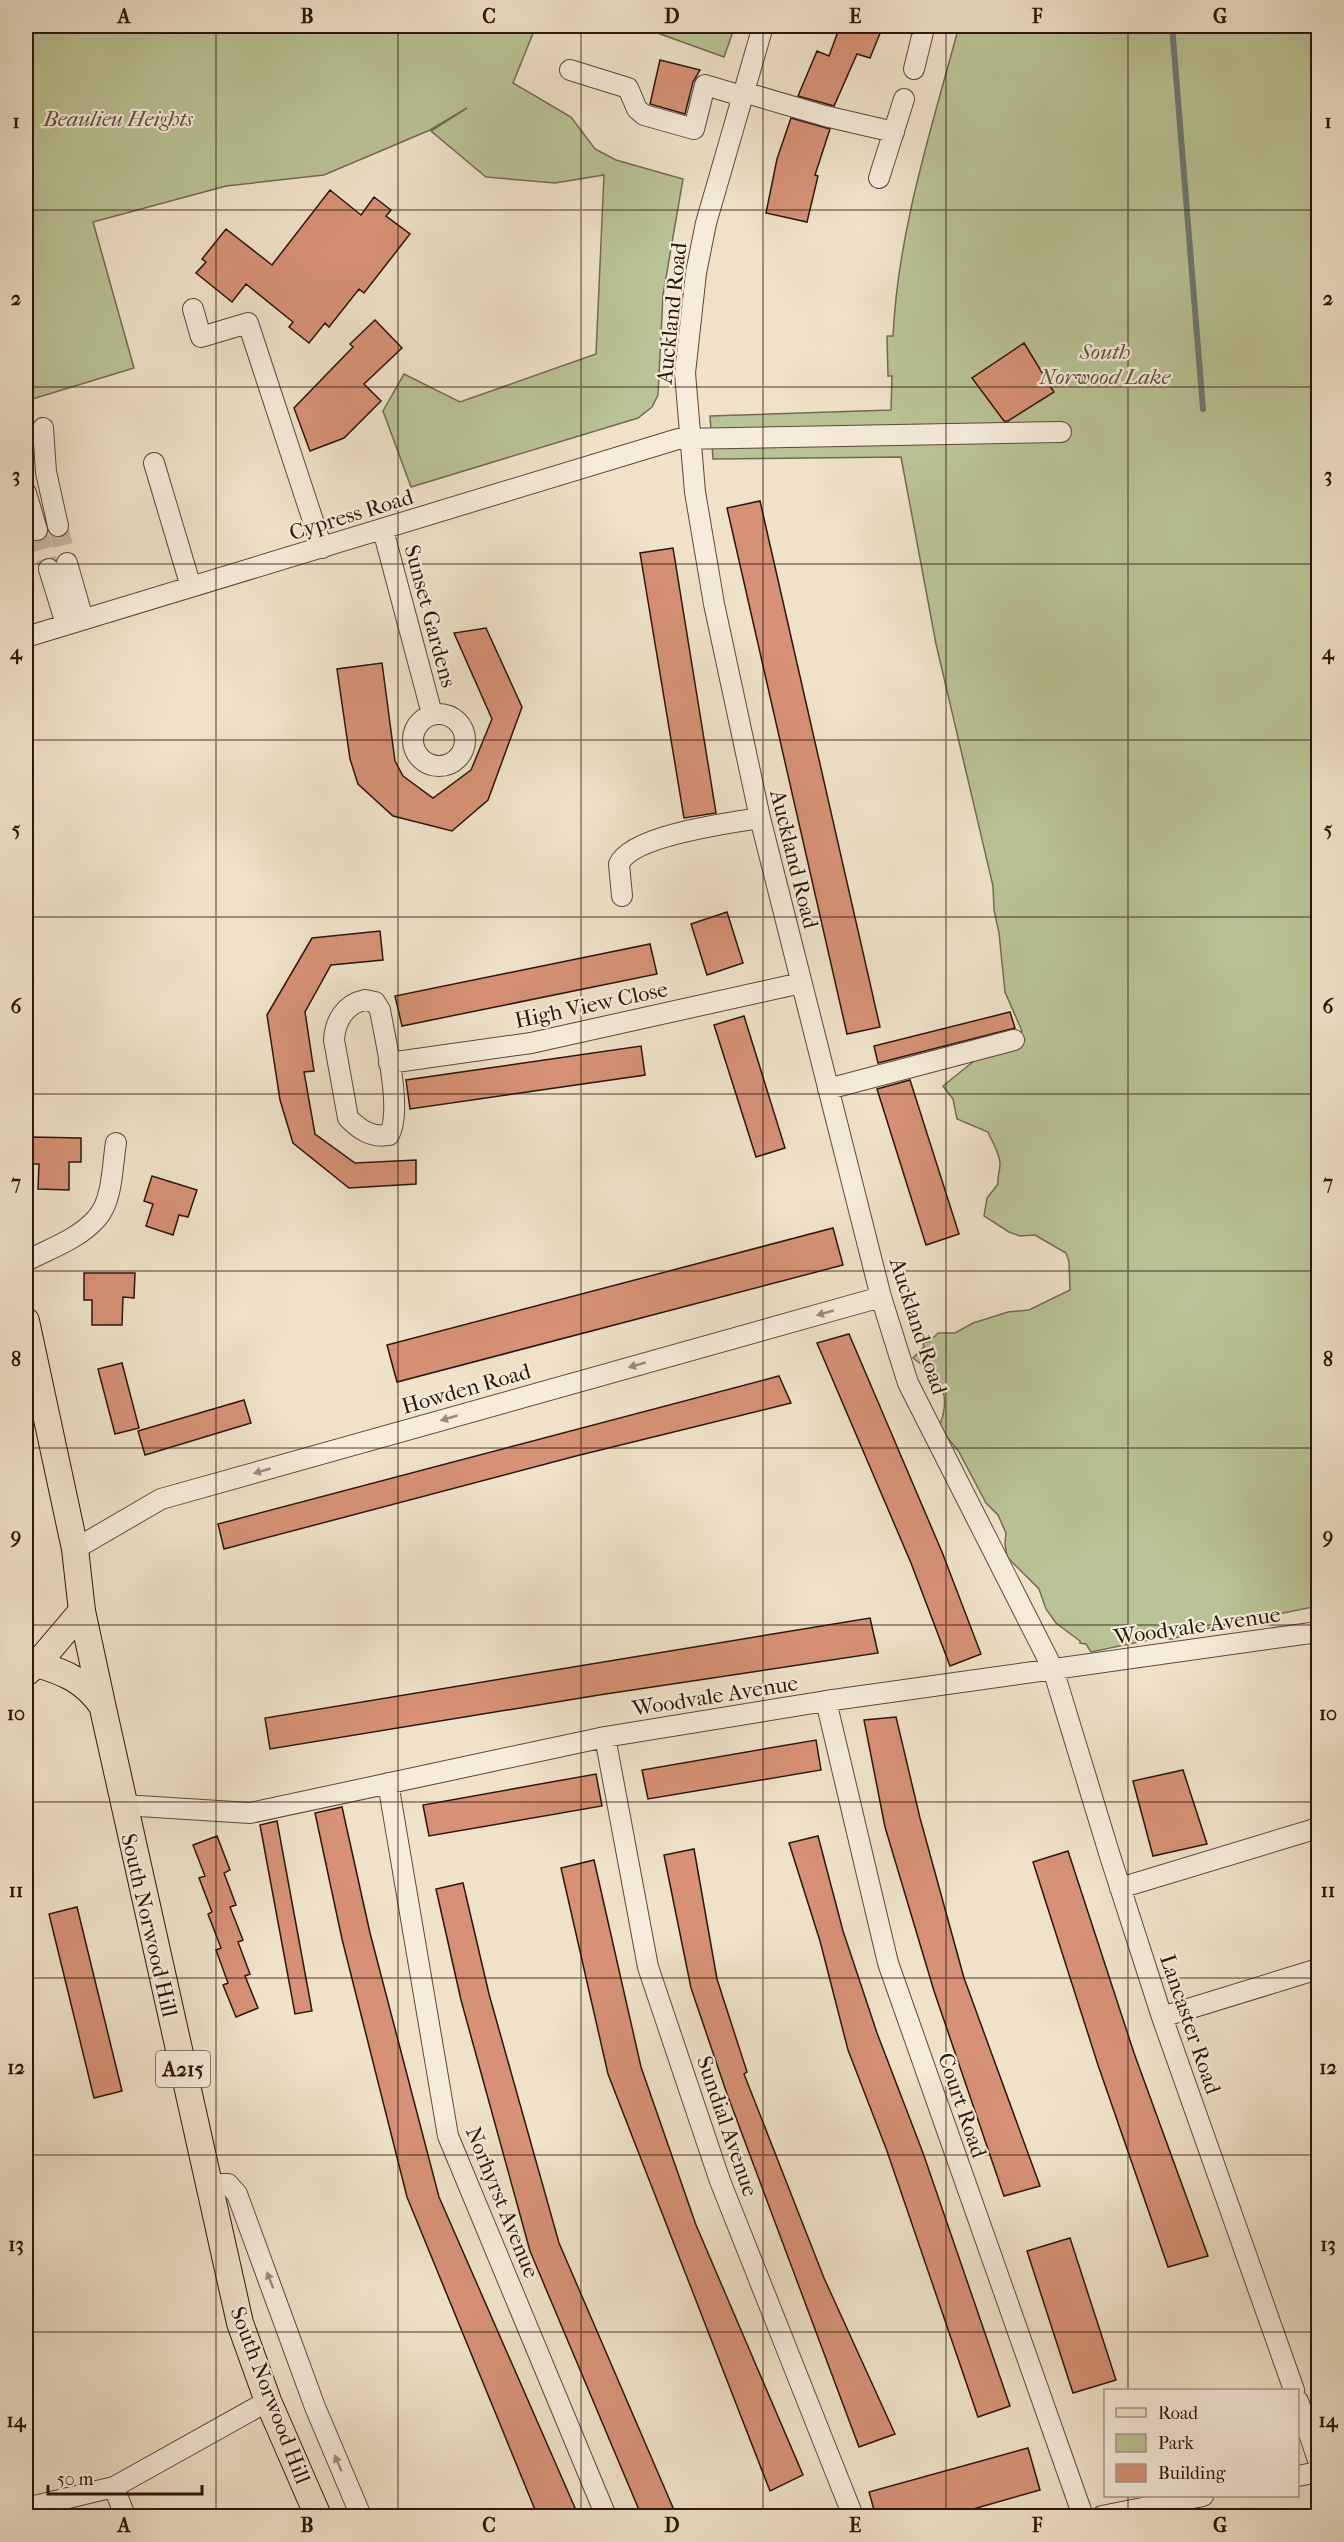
<svg xmlns="http://www.w3.org/2000/svg" width="1344" height="2542" font-family="'IM FELL French Canon',serif">
<rect width="100%" height="100%" fill="#efe2c8"/>
<filter id="stains"><feTurbulence type="fractalNoise" baseFrequency=".00333" numOctaves="4"/><feColorMatrix values="0 0 0 0 .2 0 0 0 0 .09 0 0 0 0 .02 0 0 0 .5 -.17"/></filter>
<radialGradient id="worn" r=".72"><stop offset=".6" stop-color="#630" stop-opacity="0"/><stop offset="1" stop-color="#630" stop-opacity=".3"/></radialGradient>
<path fill="#bac395" stroke="#736c50" stroke-width="1.5" d="M26,26H536L513,83L571,117L595,149L616,160L683,179L663,295L658,395L652,407L638,418L411,487L383,411L404,374L460,402L596,354L604,175L555,183L486,177L431,131L467,108L430,130L324,175L226,186L93,222L134,368L26,401Z
M638,26H735L724,57Z
M959,26H1012L1027,33L1032,26H1318V1606L1201,1630L1172,1639L1158,1638L1091,1652L1086,1644L1080,1643V1641L1056,1623L1046,1609L1039,1589L1007,1557L1005,1544L1006,1533L998,1515L986,1503L959,1452L939,1427C953,1393 940,1378 913,1358L924,1347L923,1343L930,1341L938,1333H955L973,1323L1008,1312L1029,1310L1070,1290L1069,1262L1066,1253L1035,1235L1020,1236L1009,1232L984,1216L987,1198L998,1184C997,1176 1000,1172 1000,1164C1000,1153 992,1142 988,1132L957,1119L953,1099L943,1086L974,1061L991,1042L1018,1043L1022,1031L1005,992L999,933L994,910L993,886L936,644L901,457L713,459L710,416L891,410L892,376H888L887,336H893C898,230 932,127 959,26Z"/>
<g fill="none" stroke-linecap="round" stroke-linejoin="round">
<path stroke="#6e7a74" stroke-width="6" d="M1172,26L1203,409"/>
</g>
<path fill="#d79176" stroke="#2c150a" stroke-width="1.5" d="M840,26H883L870,58L857,54L834,106L798,96L817,51L829,56Z
M660,60L700,70L693,82L685,114L650,104Z
M791,118L830,129L815,175L818,176L807,222L766,213L777,159Z
M330,190L361,215L374,197L391,210L386,216L410,234L364,293L359,289L329,327L325,323L309,343L289,327L293,322L246,284L232,302L196,273L206,262L202,259L226,229L272,265Z
M375,320L402,348L364,384L381,401L344,438L310,451L294,408L353,347L350,344Z
M1024,343L1054,392L1008,421H1004L972,378Z
M760,501L880,1027L847,1034L727,508Z
M673,548L716,813L684,818L640,553Z
M486,628L522,707L488,800L452,831L393,816L358,784L350,759L337,669L382,663L395,761L403,776L433,798L471,770L492,719L454,633Z
M727,912L743,963L707,975L691,924Z
M380,931L383,960L331,965L305,1012L314,1071L304,1072L315,1134L355,1163L416,1160V1184L349,1188L293,1143L280,1100L267,1015L312,938Z
M650,944L657,974L402,1026L395,996Z
M1010,1012L1015,1028L878,1063L874,1046Z
M744,1016L785,1148L756,1157L714,1025Z
M641,1046L645,1075L410,1109L406,1080Z
M910,1080L959,1234L926,1245L877,1089Z
M30,1137L81,1138V1162H69V1190L38,1189L39,1164H30Z
M152,1176L197,1190L188,1217L179,1215L173,1235L146,1226L153,1204L144,1201Z
M833,1228L843,1265L397,1382L387,1345Z
M84,1273H135L134,1298L123,1297L122,1325H92V1300H84Z
M849,1334L942,1552L981,1654L950,1666L911,1563L817,1343Z
M122,1363L139,1428L115,1434L98,1369Z
M779,1376L791,1403L576,1456L224,1549L218,1524Z
M244,1400L251,1423L145,1455L138,1431Z
M870,1618L878,1653L599,1695L270,1749L265,1718Z
M896,1717L920,1818L964,1978L1040,2186L1004,2196L934,1991L885,1827L864,1720Z
M816,1740L821,1770L648,1799L642,1770Z
M1183,1770L1207,1844L1153,1856L1133,1781Z
M596,1774L602,1806L429,1836L423,1805Z
M342,1807L370,1933L439,2197L579,2517H538L407,2197L342,1939L315,1813Z
M277,1821L312,2011L295,2014L260,1825Z
M217,1836L230,1870L224,1873L236,1905L230,1907L243,1940L238,1942L250,1974L245,1976L258,2008L236,2017L223,1985L228,1983L216,1950L221,1948L208,1914L212,1912L199,1878L205,1876L193,1845Z
M818,1836L843,1931L877,2033L923,2153L1010,2406L978,2417L887,2151L848,2050L820,1941L789,1843Z
M694,1849L717,1979L747,2072L744,2074L824,2278L895,2434L859,2447L726,2091L691,1988L664,1855Z
M1068,1851L1134,2053L1208,2256L1168,2267L1098,2065L1033,1862Z
M594,1860L641,2067L696,2225L803,2475L770,2491L608,2074L561,1868Z
M463,1883L489,1994L559,2243L677,2517H642L530,2251L461,2000L436,1889Z
M77,1907L122,2091L94,2098L49,1914Z
M1070,2238L1116,2380L1073,2393L1027,2251Z
M1028,2448L1040,2490L945,2517H876L869,2492Z"/>
<g fill="none" stroke-linecap="round" stroke-linejoin="round">
<path stroke="#c8b9a2" stroke-width="20" stroke-dasharray="20 10" stroke-linecap="butt" d="M58,526L67,563
M37,530L49,569"/>
<defs>
<path id="minor" d="M763,26L706,223L696,273L685,373L695,492L714,604L760,818L881,1297L908,1383L1053,1669L1110,1856L1162,2017L1294,2390
M914,69L924,28L918,26
M570,70L628,88L637,109L644,115L694,129L705,85L742,96
M743,92L825,116L894,132
M879,178L904,99
M193,309L201,337L248,323L322,548
M43,428L46,472L58,526
M154,463L191,587
M26,493L37,530
M383,530L432,714
M67,563L83,619
M49,569L66,624
M26,637L678,439L1061,432
M413 740a26 26 0 1 1 52 0a26 26 0 1 1-52 0Z
M622,896L619,864C632,835 729,823 760,818
M365,1000L375,1002L380,1010C385,1039 403,1111 389,1135C372,1138 360,1130 348,1118L334,1040C335,1021 345,1004 365,1000Z
M389,1063L531,1043L801,983
M828,1089L1014,1040
M26,1261C49,1249 79,1239 97,1218C113,1200 112,1166 116,1143
M75,1549L161,1499L881,1297
M826,1701L888,1963L1083,2516
M605,1737L648,1967L720,2181L853,2516
M388,1783L448,2136L606,2516
M123,1805L250,1813L605,1737L826,1701L1318,1632
M1120,1888L1318,1828
M1162,2017L1318,1969
M208,2184H228L237,2194L315,2407L361,2516
M1298,2401L1318,2460
M1298,2476L1318,2472
M114,2487L125,2516
M26,2508L114,2487L268,2401
M1102,2516L1203,2496"/>
<path id="major" d="M26,1321L75,1549L82,1611L102,1704L240,2323L268,2401L318,2516
M37,1664C66,1673 83,1680 101,1704
M26,1673L37,1664L82,1611"/>
</defs>
<use href="#minor" stroke="#5d483a" stroke-width="22"/>
<use href="#major" stroke="#2c150a" stroke-width="28"/>
<use href="#minor" stroke="#f5ecdb" stroke-width="20"/>
<use href="#major" stroke="#efe2c8" stroke-width="26"/>
</g>
<defs><path id="oneway-solid" d="M-6-.8H1V-3.2L6.5 0L1 3.2V.8H-6Z" transform="scale(1.5)"/></defs>
<g fill="#9b8b7d">
<use href="#oneway-solid" transform="translate(825 1313) rotate(164)"/>
<use href="#oneway-solid" transform="translate(637 1365) rotate(164)"/>
<use href="#oneway-solid" transform="translate(449 1418) rotate(164)"/>
<use href="#oneway-solid" transform="translate(262 1471) rotate(164)"/>
<use href="#oneway-solid" transform="translate(270 2280) rotate(-111)"/>
<use href="#oneway-solid" transform="translate(338 2463) rotate(-113)"/>
</g>
<path fill="none" stroke="#2c150a" stroke-width="1.5" stroke-opacity="0.55" d="M216,26V2516M398,26V2516M581,26V2516M763,26V2516M946,26V2516M1128,26V2390M26,210H1318M26,387H1318M26,564H1318M26,740H1318M26,917H1318M26,1094H1318M26,1271H1318M26,1448H1318M26,1625H1318M26,1802H1318M26,1978H1318M26,2155H1318M26,2332H1318M1128,2496V2516"/>
<g text-anchor="middle" stroke-width="4.5" stroke-linejoin="round" paint-order="stroke">
<rect fill="#f5ecdb" stroke="#685649" stroke-width="1.5" x="156" y="2051" width="54" height="36" rx="4.5"/>
<g font-size="21" font-weight="bold" fill="#2c150a">
<text x="183" y="2076">A215</text>
</g>
<g font-size="22" font-style="italic" fill="#5e523b" stroke="#f5ecdb">
<text x="118" y="126">Beaulieu Heights</text>
<text x="1105" y="359">South<tspan x="1105" dy="25">Norwood Lake</tspan></text>
</g>
<g font-size="22" fill="#2c150a" stroke="#f5ecdb">
<text transform="translate(671 313) rotate(-84)" y="8">Auckland Road</text>
<text transform="translate(351 514) rotate(-17)" y="8">Cypress Road</text>
<text transform="translate(431 616) rotate(75)" y="8">Sunset Gardens</text>
<text transform="translate(795 859) rotate(76)" y="8">Auckland Road</text>
<text transform="translate(591 1004) rotate(-12)" y="8">High View Close</text>
<text transform="translate(919 1326) rotate(72)" y="8">Auckland Road</text>
<text transform="translate(466 1388) rotate(-16)" y="8">Howden Road</text>
<text transform="translate(1197 1625) rotate(-8)" y="8">Woodvale Avenue</text>
<text transform="translate(715 1695) rotate(-9)" y="8">Woodvale Avenue</text>
<text transform="translate(150 1925) rotate(77)" y="8">South Norwood Hill</text>
<text transform="translate(1191 2024) rotate(71)" y="8">Lancaster Road</text>
<text transform="translate(963 2105) rotate(71)" y="8">Court Road</text>
<text transform="translate(728 2126) rotate(71)" y="8">Sundial Avenue</text>
<text transform="translate(503 2202) rotate(68)" y="8">Norhyrst Avenue</text>
<text transform="translate(271 2395) rotate(69)" y="8">South Norwood Hill</text>
</g>
</g>
<rect width="1344" height="2542" fill="none" stroke="#efe2c8" stroke-width="66"/>
<rect x="1104" y="2389" width="195" height="108" fill="#f5ecdb" stroke="#a59687" stroke-width="1.5"/>
<rect x="1116" y="2408" width="30" height="9" fill="#efe2c8" stroke="#a59687" stroke-width="1.5"/>
<text x="1158" y="2419" font-size="18" fill="#2c150a">Road</text>
<rect x="1116" y="2434" width="30" height="18" fill="#bac395" stroke="#a59687" stroke-width="1.5"/>
<text x="1158" y="2449" font-size="18" fill="#2c150a">Park</text>
<rect x="1116" y="2464" width="30" height="18" fill="#d79176" stroke="#a59687" stroke-width="1.5"/>
<text x="1158" y="2479" font-size="18" fill="#2c150a">Building</text>
<path d="M48 2485v9h154v-9" fill="none" stroke="#2c150a" stroke-width="3"/>
<text x="57" y="2485" font-size="18" fill="#2c150a" stroke="#f5ecdb" stroke-width="4.5" paint-order="stroke">50 m</text>
<rect x="33" y="33" width="1278" height="2476" fill="none" stroke="#2c150a" stroke-width="2"/>
<g font-size="20" text-anchor="middle" font-weight="bold" fill="#2c150a">
<text x="124" y="23">A</text>
<text x="307" y="23">B</text>
<text x="489" y="23">C</text>
<text x="672" y="23">D</text>
<text x="855" y="23">E</text>
<text x="1037" y="23">F</text>
<text x="1220" y="23">G</text>
<text x="16" y="128">1</text>
<text x="1328" y="128">1</text>
<text x="16" y="305">2</text>
<text x="1328" y="305">2</text>
<text x="16" y="482">3</text>
<text x="1328" y="482">3</text>
<text x="16" y="659">4</text>
<text x="1328" y="659">4</text>
<text x="16" y="836">5</text>
<text x="1328" y="836">5</text>
<text x="16" y="1013">6</text>
<text x="1328" y="1013">6</text>
<text x="16" y="1189">7</text>
<text x="1328" y="1189">7</text>
<text x="16" y="1366">8</text>
<text x="1328" y="1366">8</text>
<text x="16" y="1543">9</text>
<text x="1328" y="1543">9</text>
<text x="16" y="1720">10</text>
<text x="1328" y="1720">10</text>
<text x="16" y="1897">11</text>
<text x="1328" y="1897">11</text>
<text x="16" y="2074">12</text>
<text x="1328" y="2074">12</text>
<text x="16" y="2251">13</text>
<text x="1328" y="2251">13</text>
<text x="16" y="2427">14</text>
<text x="1328" y="2427">14</text>
<text x="124" y="2532">A</text>
<text x="307" y="2532">B</text>
<text x="489" y="2532">C</text>
<text x="672" y="2532">D</text>
<text x="855" y="2532">E</text>
<text x="1037" y="2532">F</text>
<text x="1220" y="2532">G</text>
</g>
<rect width="100%" height="100%" filter="url(#stains)"/>
<rect width="100%" height="100%" fill="url(#worn)"/>
</svg>
